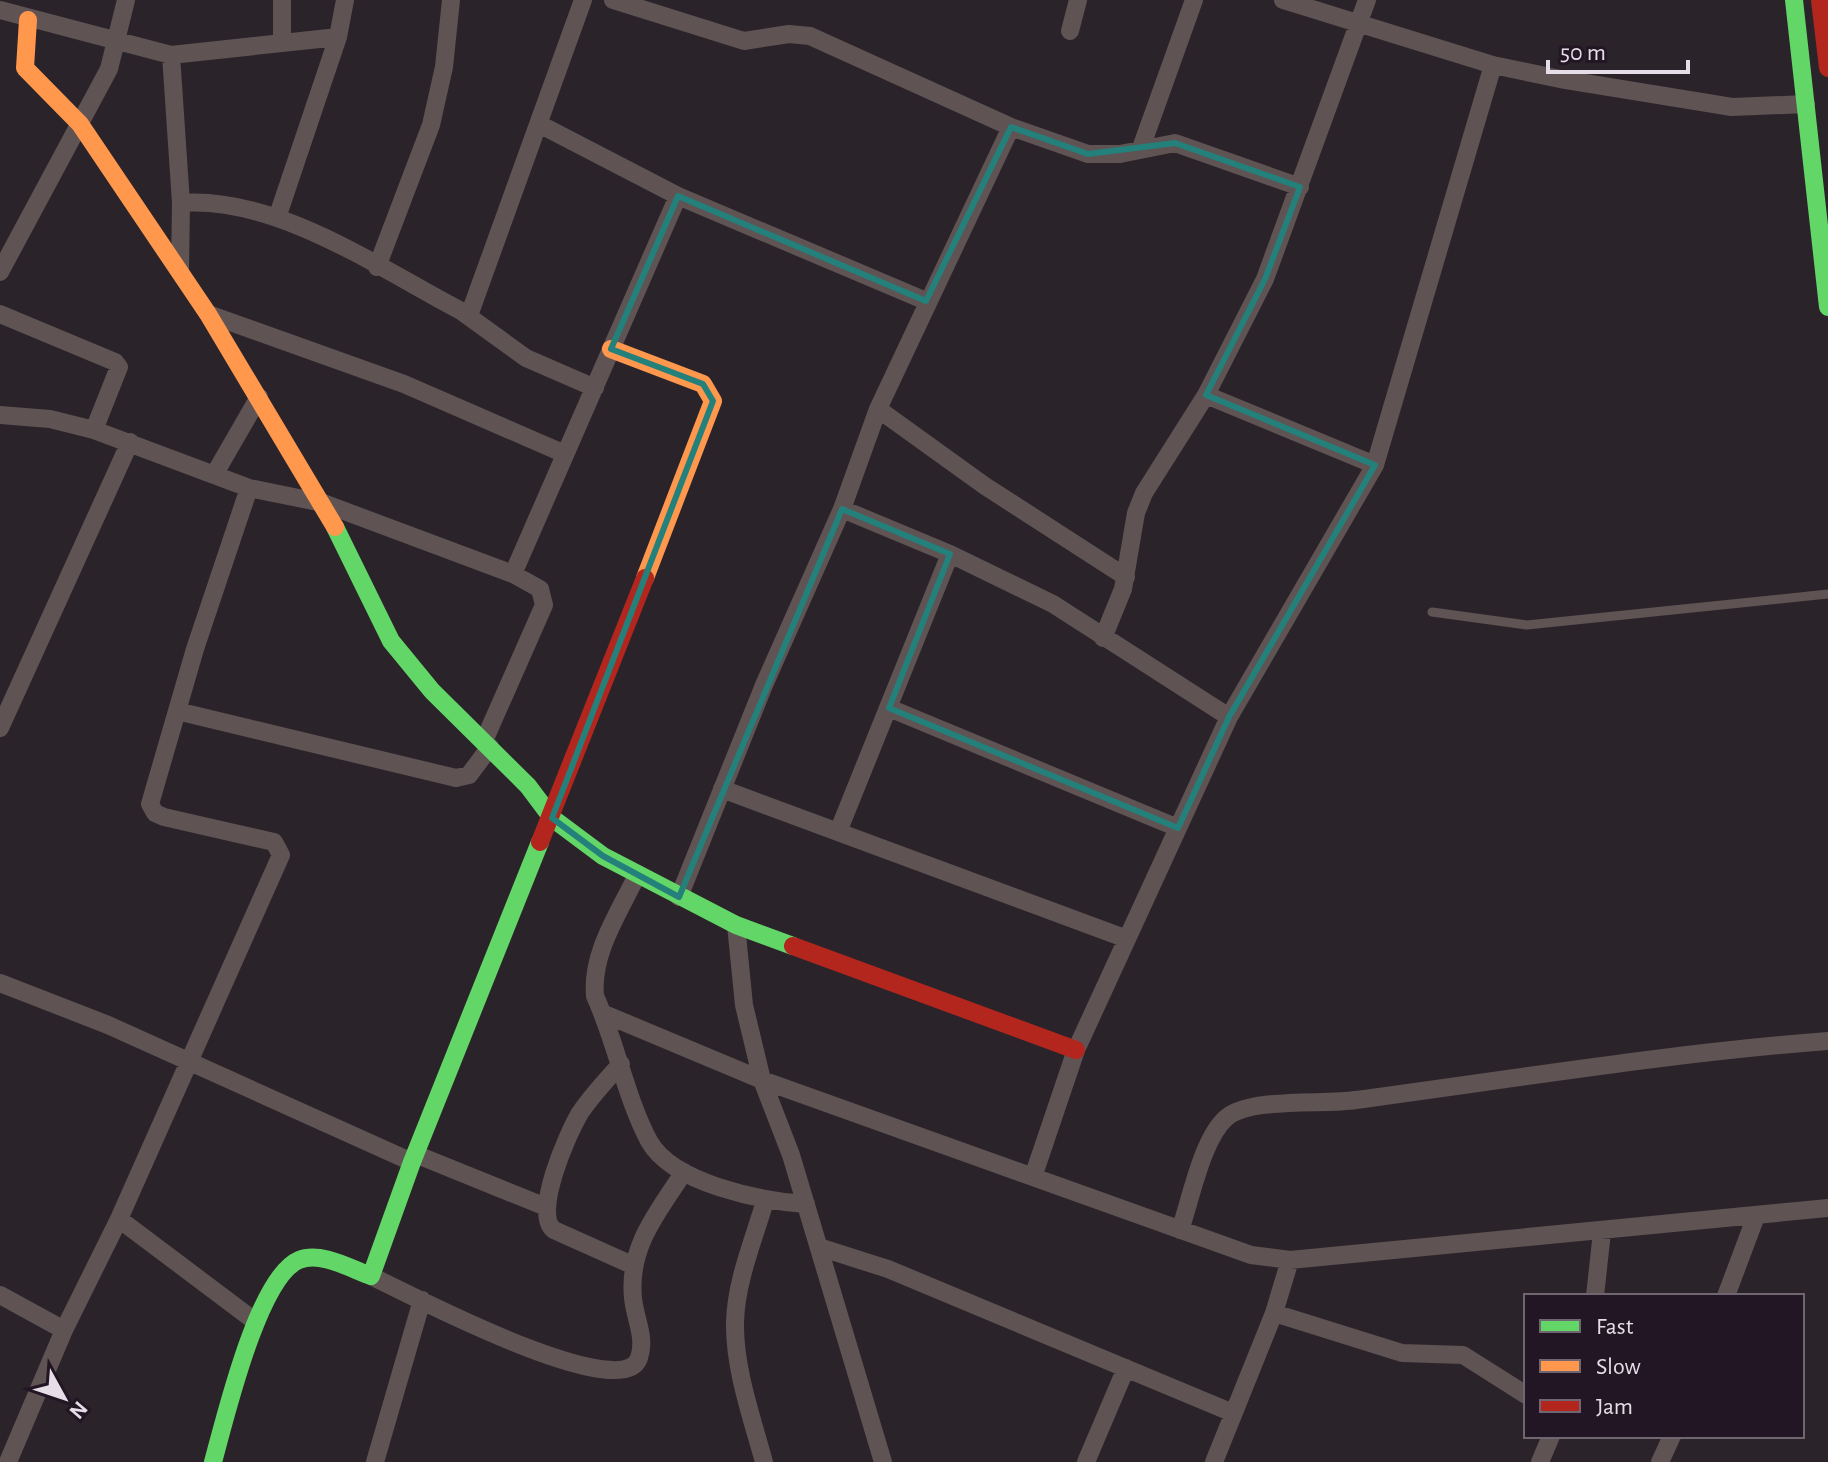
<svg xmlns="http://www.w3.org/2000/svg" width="1828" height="1462" font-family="'Alegreya Sans',sans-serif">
<rect width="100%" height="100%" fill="#2a242a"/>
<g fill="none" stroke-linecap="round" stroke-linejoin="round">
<path stroke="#5f5353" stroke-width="9" d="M1432,612L1527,625L1828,594"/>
<path stroke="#5f5353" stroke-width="18" d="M282,0V42
M613,0L744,41L789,34L810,36L1011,127
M1283,0L1493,65L1560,79L1732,107L1806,104
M0,10L171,55L338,37
M1070,31L1078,0
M171,55L181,203L180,271
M539,124L678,196L926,301
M1141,148L1194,0
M181,203C277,196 377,267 461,311L471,310L583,0
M278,215L338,37L345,0
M377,267L431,125L444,67L451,0
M0,272L109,69L126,0
M461,311L526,358L595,388
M0,314L115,362L119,367L94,430
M208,314L404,384L565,454
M1206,395L1375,465
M878,409L985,486L1126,577
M0,415L50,419L94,430L249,488L323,503L513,574L678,196
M214,475L259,397
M842,509L950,554L1053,604L1229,717
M1103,638L1123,589L1136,513L1144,493L1206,395L1265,279L1367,0
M889,708L1178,828
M177,711L456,778L469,775L490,747
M0,728L130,442
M484,741L544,605L540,589L513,574
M722,789L1127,939
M838,832L950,554
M637,875C619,913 591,953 595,996C616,1042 626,1098 649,1141C673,1184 762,1201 806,1204
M679,897L764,685L842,509L878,409L1011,127L1088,154H1120L1175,143L1300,187
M736,925L744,1005L762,1080L791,1155L883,1462
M0,983L108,1025L412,1162
M602,1013L762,1080L1251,1255L1290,1260L1828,1208
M621,1064C607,1079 592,1095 580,1113C568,1133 532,1214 554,1230L632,1265
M415,1154L546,1207
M1033,1177L1076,1050L1229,717L1375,465L1493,65
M119,1219L256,1322
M1180,1230C1191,1199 1202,1139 1226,1118C1250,1097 1323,1105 1356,1100C1513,1079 1670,1053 1828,1041
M819,1247L888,1269L1233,1413
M371,1276C405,1292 622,1407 639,1358C646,1337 635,1319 633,1298C628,1247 657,1213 684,1172
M0,1295L64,1330
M1595,1296L1602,1232
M1726,1296L1756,1216
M1274,1313L1402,1353L1463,1355L1526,1395
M8,1462L64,1330L119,1219L281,855L274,842L164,817L155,813L150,804L195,649L249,488
M375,1462L422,1300
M764,1462C752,1418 734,1368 735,1322C736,1281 754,1239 765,1201
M1086,1462L1126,1368
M1214,1462L1274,1313L1290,1260
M1540,1462L1551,1436
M1660,1462L1672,1436"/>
<path stroke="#63d668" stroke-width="18" d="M1794,0L1828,307
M335,527L391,641L432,691L528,786L552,818L603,856L736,925L793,946
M213,1462C225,1419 258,1277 299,1260C321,1251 351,1269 371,1276L412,1162L540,842"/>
<path stroke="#ff974d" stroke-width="18" d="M28,20L25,68L80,124L208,314L335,527
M611,349L703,384L713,401L645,578"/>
<path stroke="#b3261e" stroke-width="18" d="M1820,0L1828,68
M540,842L645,578
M793,946L1076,1050"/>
</g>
<path fill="none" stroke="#24807a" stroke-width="6" stroke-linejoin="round" d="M1011,127L1088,154L1175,143L1300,187L1265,279L1206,395L1375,465L1229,717L1178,828L889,708L950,554L842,509L679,897L603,856L552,818L713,401L703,384L611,349L678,196L926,301Z"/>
<rect x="1524" y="1294" width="280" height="144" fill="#221624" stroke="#706672" stroke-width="2"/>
<rect x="1540" y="1320" width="40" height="12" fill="#63d668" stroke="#706672" stroke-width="2"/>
<text x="1596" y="1334" font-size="24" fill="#e5dde7">Fast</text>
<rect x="1540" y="1360" width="40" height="12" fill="#ff974d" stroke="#706672" stroke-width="2"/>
<text x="1596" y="1374" font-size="24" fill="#e5dde7">Slow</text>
<rect x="1540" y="1400" width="40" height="12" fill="#b3261e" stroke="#706672" stroke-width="2"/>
<text x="1596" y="1414" font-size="24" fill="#e5dde7">Jam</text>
<g transform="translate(64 1398) rotate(130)" stroke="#221624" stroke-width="6" paint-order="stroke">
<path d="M0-6L14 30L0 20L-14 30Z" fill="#e5dde7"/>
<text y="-12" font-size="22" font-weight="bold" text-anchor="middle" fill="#e5dde7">N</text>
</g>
<path d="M1548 60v12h140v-12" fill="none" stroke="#e5dde7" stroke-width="4"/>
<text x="1560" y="60" font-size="24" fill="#e5dde7" stroke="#221624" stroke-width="6" paint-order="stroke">50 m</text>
</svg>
